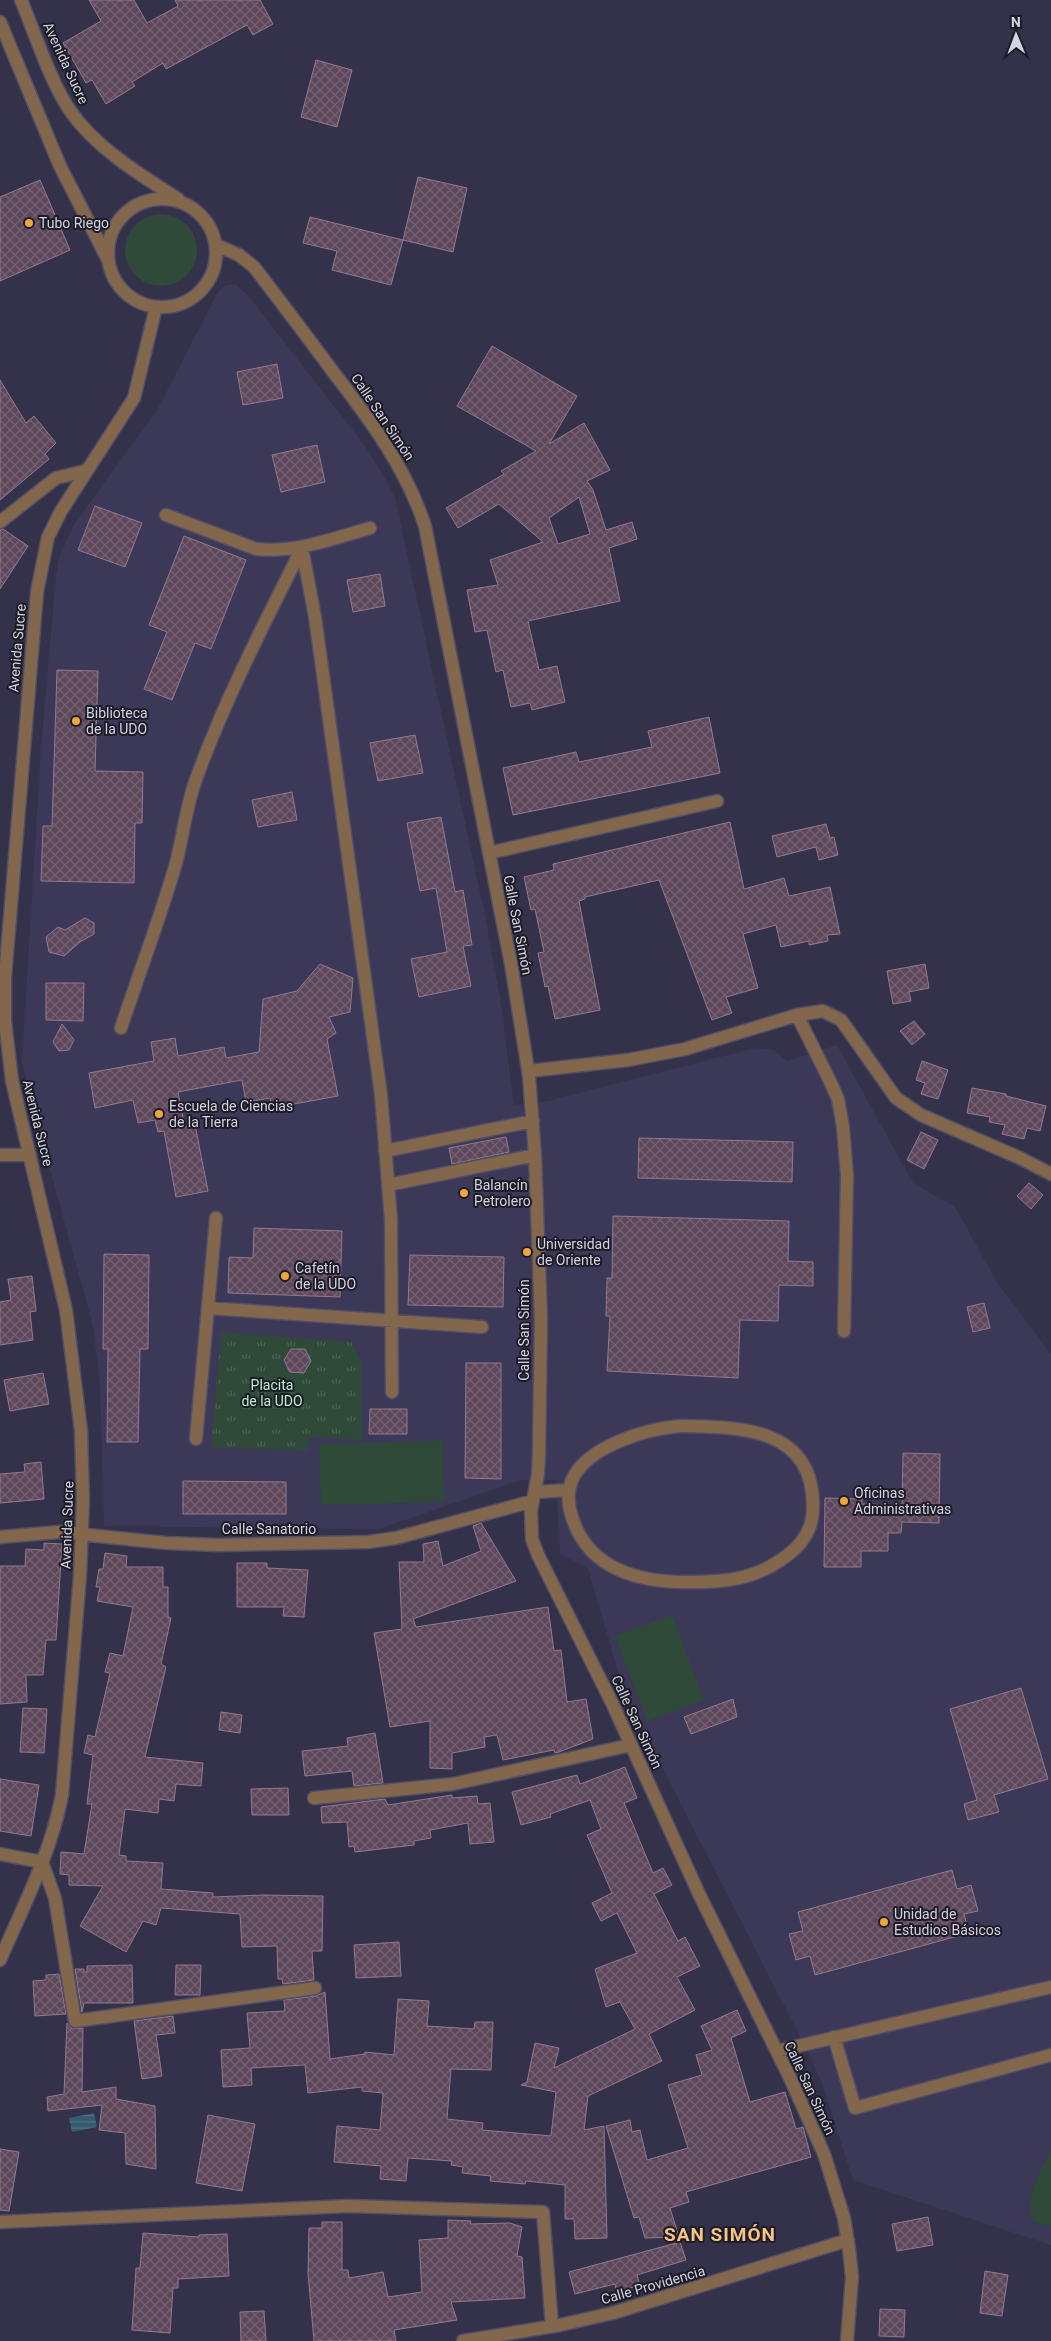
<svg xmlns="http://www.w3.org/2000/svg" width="1051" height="2341" font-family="Roboto,sans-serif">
<defs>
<pattern id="park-tufts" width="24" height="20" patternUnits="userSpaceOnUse" patternTransform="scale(1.25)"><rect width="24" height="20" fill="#2f4a38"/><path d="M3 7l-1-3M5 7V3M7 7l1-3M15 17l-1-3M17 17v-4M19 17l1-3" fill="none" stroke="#4c6355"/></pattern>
<pattern id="water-rules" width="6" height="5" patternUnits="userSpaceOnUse" patternTransform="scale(1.25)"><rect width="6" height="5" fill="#355b6f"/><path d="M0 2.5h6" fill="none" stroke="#517283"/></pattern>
<pattern id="building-cross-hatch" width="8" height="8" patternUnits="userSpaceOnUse" patternTransform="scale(1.25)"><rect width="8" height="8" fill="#5e475b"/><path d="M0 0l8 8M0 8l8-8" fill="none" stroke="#746172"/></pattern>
</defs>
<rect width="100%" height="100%" fill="#34314a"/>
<path fill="#3c3858" d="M235,284L247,294L365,446L388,483L395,498L486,920L501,1005L514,1105L548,1101L755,1048L774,1050L787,1061L837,1045L913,1183L955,1207L997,1282L1051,1354V2245L853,2180L821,2081L810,2056L633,1711L618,1671L588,1568L560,1554L556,1480H521L379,1529L104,1526L100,1385L93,1326L33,1108L22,1061L41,748L56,576L59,558L73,526L157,410L218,292L226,285Z"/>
<path fill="#2f4a38" d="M125 250a36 36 0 1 1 72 0a36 36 0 1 1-72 0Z
M443,1441L444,1502L321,1505L319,1444Z
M672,1615L704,1700L647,1721L615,1636Z
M1051,2151V2227L1033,2221C1024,2198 1040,2171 1051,2151Z"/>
<path fill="url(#park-tufts)" d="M221,1332L351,1342L362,1364V1439L308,1437V1451L211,1447Z"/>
<path fill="url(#water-rules)" d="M94,2113L97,2127L72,2132L69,2118Z"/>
<path fill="url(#building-cross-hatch)" stroke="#93798f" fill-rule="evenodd" d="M89,0H134L147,23L178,6L175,0H260L273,24L253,35L247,25L166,69L163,63L132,82L135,86L106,104L92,80L86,83L63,43L101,21Z
M316,60L352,70L337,127L301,117Z
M418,177L467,188L453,252L403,240Z
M40,180L70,250L0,281V197Z
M310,217L403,240L391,285L332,270L337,251L303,243Z
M492,346L577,396L549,444L584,423L610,470L587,481L593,490L606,530L632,522L637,539L609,548L620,601L528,621L539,670L557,666L565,702L532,710L530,703L511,707L503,670L496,672L487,630L475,632L467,590L498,585L490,560L543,542L499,504L458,528L446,508L504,474L501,471L536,451L457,406ZM579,497L590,534L558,544L549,518Z
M277,364L283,398L243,405L237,372Z
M0,380L26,423L34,416L56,443L45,454L49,459L0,500Z
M317,445L325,482L281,492L272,455Z
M95,506L142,523L125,567L78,550Z
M3,529L28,546L0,589V530Z
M184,536L246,560L211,649L195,643L172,700L144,689L167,632L149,625Z
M380,574L385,606L353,612L347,580Z
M57,670L98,671L95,771L143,772L142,823H135L134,883L41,881L43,826H52Z
M709,717L720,773L513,815L503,768L576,752L579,762L652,747L648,731Z
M415,735L423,773L378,781L370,743Z
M292,792L297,820L258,827L252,800Z
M441,817L455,892L463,890L472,945L463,946L471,986L419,997L411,959L447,952L436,888L420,891L407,823Z
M730,822L744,889L784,878L789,896L830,887L840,934L827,935L828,941L809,945V941L781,947L776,925L743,934L758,988L726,997L732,1013L712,1020L659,880L585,897V899L579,901L600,1010L555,1019L548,986L545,987L538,953L544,952L535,909L531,910L524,877L554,870L553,864Z
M826,824L830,838L834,837L838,855L819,860L816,847L777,857L772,836Z
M85,918L94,923V934L80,942L64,956L49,952L46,937L58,927L65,930Z
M320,964L353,978L350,1012L329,1017L336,1033L327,1039L338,1096L272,1108L270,1098L246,1102L242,1080L178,1092L185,1127L195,1125L208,1191L176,1197L164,1131L158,1132L155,1120L138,1123L133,1100L95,1108L89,1073L154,1061L151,1042L175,1038L178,1056L224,1047L226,1058L259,1052L263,999L297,991Z
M925,964L929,988L909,992L911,1001L893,1004L887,971Z
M46,983H84L83,1021L46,1020Z
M914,1021L925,1034L912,1045L900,1031Z
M62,1024L74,1040L69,1050L59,1051L53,1042Z
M922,1061L948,1070L938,1099L921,1094L925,1083L916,1080Z
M972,1088L1006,1094V1096L1046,1106L1040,1131L1027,1128L1024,1139L1002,1134L1005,1125L989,1122L990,1117L967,1113Z
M921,1132L938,1140L924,1169L907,1160Z
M506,1137L509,1152L452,1164L449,1148Z
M639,1138L793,1142L792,1182L638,1178Z
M1029,1183L1043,1195L1031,1209L1017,1196Z
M613,1216L789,1221L788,1261L813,1262V1286L779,1285L778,1321L740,1320L738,1378L607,1371L610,1316H606L607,1278H612Z
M254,1228L342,1231L340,1297L228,1293L229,1257L253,1258Z
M104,1254L149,1255L148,1349H140L138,1442H107L108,1349H103Z
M410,1255L504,1257L503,1307L408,1305Z
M32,1276L36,1311L30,1312L33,1340L0,1345V1302L11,1300L8,1279Z
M984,1303L990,1328L973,1332L967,1307Z
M291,1349H305L311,1361L304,1373L290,1372L284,1360Z
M466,1363H501V1479L465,1478Z
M43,1373L49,1404L10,1411L4,1380Z
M370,1409H407V1434H369Z
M903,1453L940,1454L939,1523L902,1522L901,1533H888V1551H861V1567H824L825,1498L862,1499V1504L902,1505Z
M41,1462L44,1499L0,1503V1474L25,1472L24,1464Z
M183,1481L286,1482V1514H183Z
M481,1523L516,1581L413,1619L416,1627L548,1607L554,1651L561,1650L567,1702L586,1699L593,1739L559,1752L555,1753L554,1750L503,1760L497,1735L484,1737L485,1747L452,1753V1769L430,1768V1721L390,1727L374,1633L402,1629L399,1562H424L423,1544L438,1541L443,1566L481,1551L473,1526Z
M44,1543L62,1544L56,1640H46L43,1675H26L27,1702L0,1704V1566H25L26,1549L44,1550Z
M105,1553L127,1556L126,1567H163V1587H168V1617L171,1618L161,1664L166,1667L145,1757L203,1763L201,1786L176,1784L174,1801L159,1799L158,1813L125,1809L119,1855L126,1856V1861L163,1863L161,1889L213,1893V1897L263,1895L323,1896L322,1951H312L314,1980L283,1984L282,1979H278L277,1946L242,1947L240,1914L161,1908L156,1925L143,1921L126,1952L80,1926L103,1886L69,1885V1875L60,1874L61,1852L84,1854L92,1804H87L93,1755L84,1753L88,1735L95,1737L110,1673L105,1672L110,1653L123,1656L133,1607L97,1601L100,1587H96L99,1569H103Z
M237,1563H267V1568L308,1570L304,1617L283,1616L284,1607H237Z
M1021,1688L1048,1779L994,1795L999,1812L968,1820L964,1804L977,1800L950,1709Z
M733,1699L737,1717L691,1734L684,1717Z
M23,1708L47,1709L44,1753L20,1752Z
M221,1712L242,1715L240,1733L219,1730Z
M375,1733L383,1783L354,1786L352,1771L305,1776L302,1751L348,1746L347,1738Z
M625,1767L637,1798L624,1803L653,1873L663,1868L672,1885L654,1894L678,1941L685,1937L700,1966L677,1977L695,2010L649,2034L662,2061L588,2096L584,2130L604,2126L607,2238L575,2239L574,2219H565V2185L526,2181L525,2184L490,2181L491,2176L462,2173L463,2167L451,2165L452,2161L408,2158L406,2181L380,2179L381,2166L334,2162L337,2126L380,2130L383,2093L362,2091V2087L308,2093L305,2065L251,2068L252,2085L223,2087L221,2050L250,2048L247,2013L285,2011L284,2000L316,1996L325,1992L330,2059L364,2054L365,2052L394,2055L398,1999L429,2001L427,2026L474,2029L475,2022H493L491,2070L451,2069L447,2119L483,2123L482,2130L551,2136L556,2092L521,2085L527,2082L535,2043L559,2048L554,2068L635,2029L620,2002L606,2007L595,1969L637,1953L617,1913L601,1921L592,1903L612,1893L587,1835L601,1829L590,1800L550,1814L551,1817L521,1825L512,1792L577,1775L580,1784Z
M0,1779L39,1785L31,1836L0,1831Z
M288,1788L289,1815H252L251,1789Z
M452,1795V1798L477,1796L478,1804L490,1803L494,1842L470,1844L468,1823L430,1830L431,1838L414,1841V1845L355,1852L354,1846L349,1847L347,1822L322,1823L321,1807L385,1799L388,1805Z
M952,1870L957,1889L971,1885L978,1911L964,1914L969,1933L815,1975L810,1956L796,1960L789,1934L803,1931L798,1912Z
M399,1942L401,1976L356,1978L354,1945Z
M132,1965L133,2003H84L82,2012L75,1969H84V1972H87V1966Z
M176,1965H201L200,1995H175Z
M59,1974L66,2014L35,2016L33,1981L46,1980V1975Z
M737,2010L746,2031L731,2038L750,2102L785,2092L796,2129L803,2127L811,2157L686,2192L689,2202L670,2208L679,2237L645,2238L639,2217L634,2218L606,2126L630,2120L632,2132L640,2130L647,2160L688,2148L668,2085L702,2075L696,2055L712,2050L701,2026Z
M173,2016L175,2033L156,2035L162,2076L142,2079L134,2021Z
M67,2023L72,2029L83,2028L82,2092L116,2087V2099L155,2106L156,2169L126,2164L125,2133L99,2130L102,2105L48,2111L47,2097L64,2094Z
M208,2115L255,2124L242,2191L196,2183Z
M0,2149L19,2152L9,2211L0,2210Z
M928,2217L933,2245L897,2251L892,2224Z
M448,2220L471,2221L470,2224L510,2223L522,2227L517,2256L522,2257L525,2298L451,2302L457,2320L394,2330L396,2341H314L308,2273L309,2228H322V2222H342V2270H348L349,2278L383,2272L388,2297L422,2292L419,2240L448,2238Z
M143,2233L199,2237V2235L227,2234L229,2276L178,2279V2288H173L170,2333L132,2330L136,2268H140Z
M680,2242L686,2260L637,2275L640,2286L616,2291L615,2284L575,2294L569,2272Z
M985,2271L1008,2275L1002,2316L980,2313Z
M880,2309L905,2310L904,2337L879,2336Z
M264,2311L266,2341H241L240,2312Z"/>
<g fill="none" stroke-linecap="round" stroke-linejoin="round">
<defs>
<path id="minor" d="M21,0C35,33 51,84 71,112C96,148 142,176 178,199
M0,22L60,166L107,258
M108 253a54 54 0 1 1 108 0a54 54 0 1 1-108 0Z
M216,245L239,255L254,267C281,302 308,338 334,373C371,421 406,468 425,526L511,964L529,1076L535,1155L541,1319L539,1453L538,1474L531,1511L532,1539L538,1555L612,1703L700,1896L790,2078L824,2154L844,2218L849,2249L852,2277L847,2341
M166,515L256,549C296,553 332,539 370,528
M0,522L56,478L85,471
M302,548L315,617L381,1095L391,1220L392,1392
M489,853L717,801
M797,1015L829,1079L838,1099L843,1127L847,1176L844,1331
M121,1028C139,973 160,919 176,863C183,836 186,808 195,782C224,701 264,624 302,548
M529,1071L628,1060L685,1049L797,1015L823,1011L841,1020L896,1098L921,1115L1020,1158L1051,1174
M385,1151L533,1121
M0,1155H30
M388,1185L535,1155
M208,1308L482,1327
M680,1426C741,1427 814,1427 813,1508C813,1536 794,1553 771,1566C746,1580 719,1582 691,1582C641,1583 588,1570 572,1517C568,1505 567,1492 572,1480C587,1446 646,1429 680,1426Z
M196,1439L216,1218
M535,1492L569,1490
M0,1537L59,1532L166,1543L218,1545L368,1542L396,1538L533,1501
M314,1798L453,1784L631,1745
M0,1854L42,1862L55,1898L75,2021L315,1988
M0,1960C23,1907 51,1853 62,1795L80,1575L83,1501L81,1431L66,1310L12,1081L5,1021V977L37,592L48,537L61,511L134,398L156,307
M834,2037L855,2108L1051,2055
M777,2051L1051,1987
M0,2222L349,2206L543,2212L552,2326
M463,2341L560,2325L613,2313L848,2240"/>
</defs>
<use href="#minor" stroke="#514e66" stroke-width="15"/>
<use href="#minor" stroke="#82674d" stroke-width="12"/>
</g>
<g fill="#eea73d" stroke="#1c1b26" stroke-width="2">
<circle cx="29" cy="223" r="5"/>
<circle cx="76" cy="721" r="5"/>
<circle cx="159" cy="1114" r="5"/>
<circle cx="464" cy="1193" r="5"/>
<circle cx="527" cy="1252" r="5"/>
<circle cx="285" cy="1276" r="5"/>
<circle cx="844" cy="1501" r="5"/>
<circle cx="884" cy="1922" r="5"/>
</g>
<g text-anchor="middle" stroke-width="4" stroke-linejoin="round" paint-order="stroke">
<g font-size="14" fill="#d4d3e3" stroke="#1c1b26">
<text transform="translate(66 63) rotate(65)" y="5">Avenida Sucre</text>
<text transform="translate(383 417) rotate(56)" y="5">Calle San Simón</text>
<text transform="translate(17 648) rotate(-85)" y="5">Avenida Sucre</text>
<text transform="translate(518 925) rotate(79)" y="5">Calle San Simón</text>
<text transform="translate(38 1123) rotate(76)" y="5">Avenida Sucre</text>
<text transform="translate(524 1330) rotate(-90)" y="5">Calle San Simón</text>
<text transform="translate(67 1525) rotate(-88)" y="5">Avenida Sucre</text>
<text x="269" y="1534">Calle Sanatorio</text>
<text transform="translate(637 1722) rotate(65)" y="5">Calle San Simón</text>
<text transform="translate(810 2088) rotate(65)" y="5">Calle San Simón</text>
<text transform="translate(653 2285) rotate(-16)" y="5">Calle Providencia</text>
</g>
<g font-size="14" fill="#d4d3e3" stroke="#1c1b26" text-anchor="start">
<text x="39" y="228">Tubo Riego</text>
<text x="86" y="718">Biblioteca<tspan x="86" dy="16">de la UDO</tspan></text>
<text x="169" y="1111">Escuela de Ciencias<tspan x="169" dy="16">de la Tierra</tspan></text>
<text x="474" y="1190">Balancín<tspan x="474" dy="16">Petrolero</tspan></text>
<text x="537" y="1249">Universidad<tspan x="537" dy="16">de Oriente</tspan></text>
<text x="295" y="1273">Cafetín<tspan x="295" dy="16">de la UDO</tspan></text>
<text x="854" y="1498">Oficinas<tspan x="854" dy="16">Administrativas</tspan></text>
<text x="894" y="1919">Unidad de<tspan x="894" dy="16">Estudios Básicos</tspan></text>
</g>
<g font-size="14" fill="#b3f1c8" stroke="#1c1b26">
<text x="272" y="1390">Placita<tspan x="272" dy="16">de la UDO</tspan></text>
</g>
<g font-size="19" font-weight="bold" letter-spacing="1" fill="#f6c483" stroke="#1c1b26">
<text x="720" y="2241">SAN SIMÓN</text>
</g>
</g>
<g transform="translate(1016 35) rotate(359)" stroke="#1c1b26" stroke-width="4" paint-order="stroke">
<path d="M0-4L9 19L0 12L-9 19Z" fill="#d4d3e3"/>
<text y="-8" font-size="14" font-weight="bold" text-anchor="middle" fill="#d4d3e3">N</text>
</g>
</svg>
